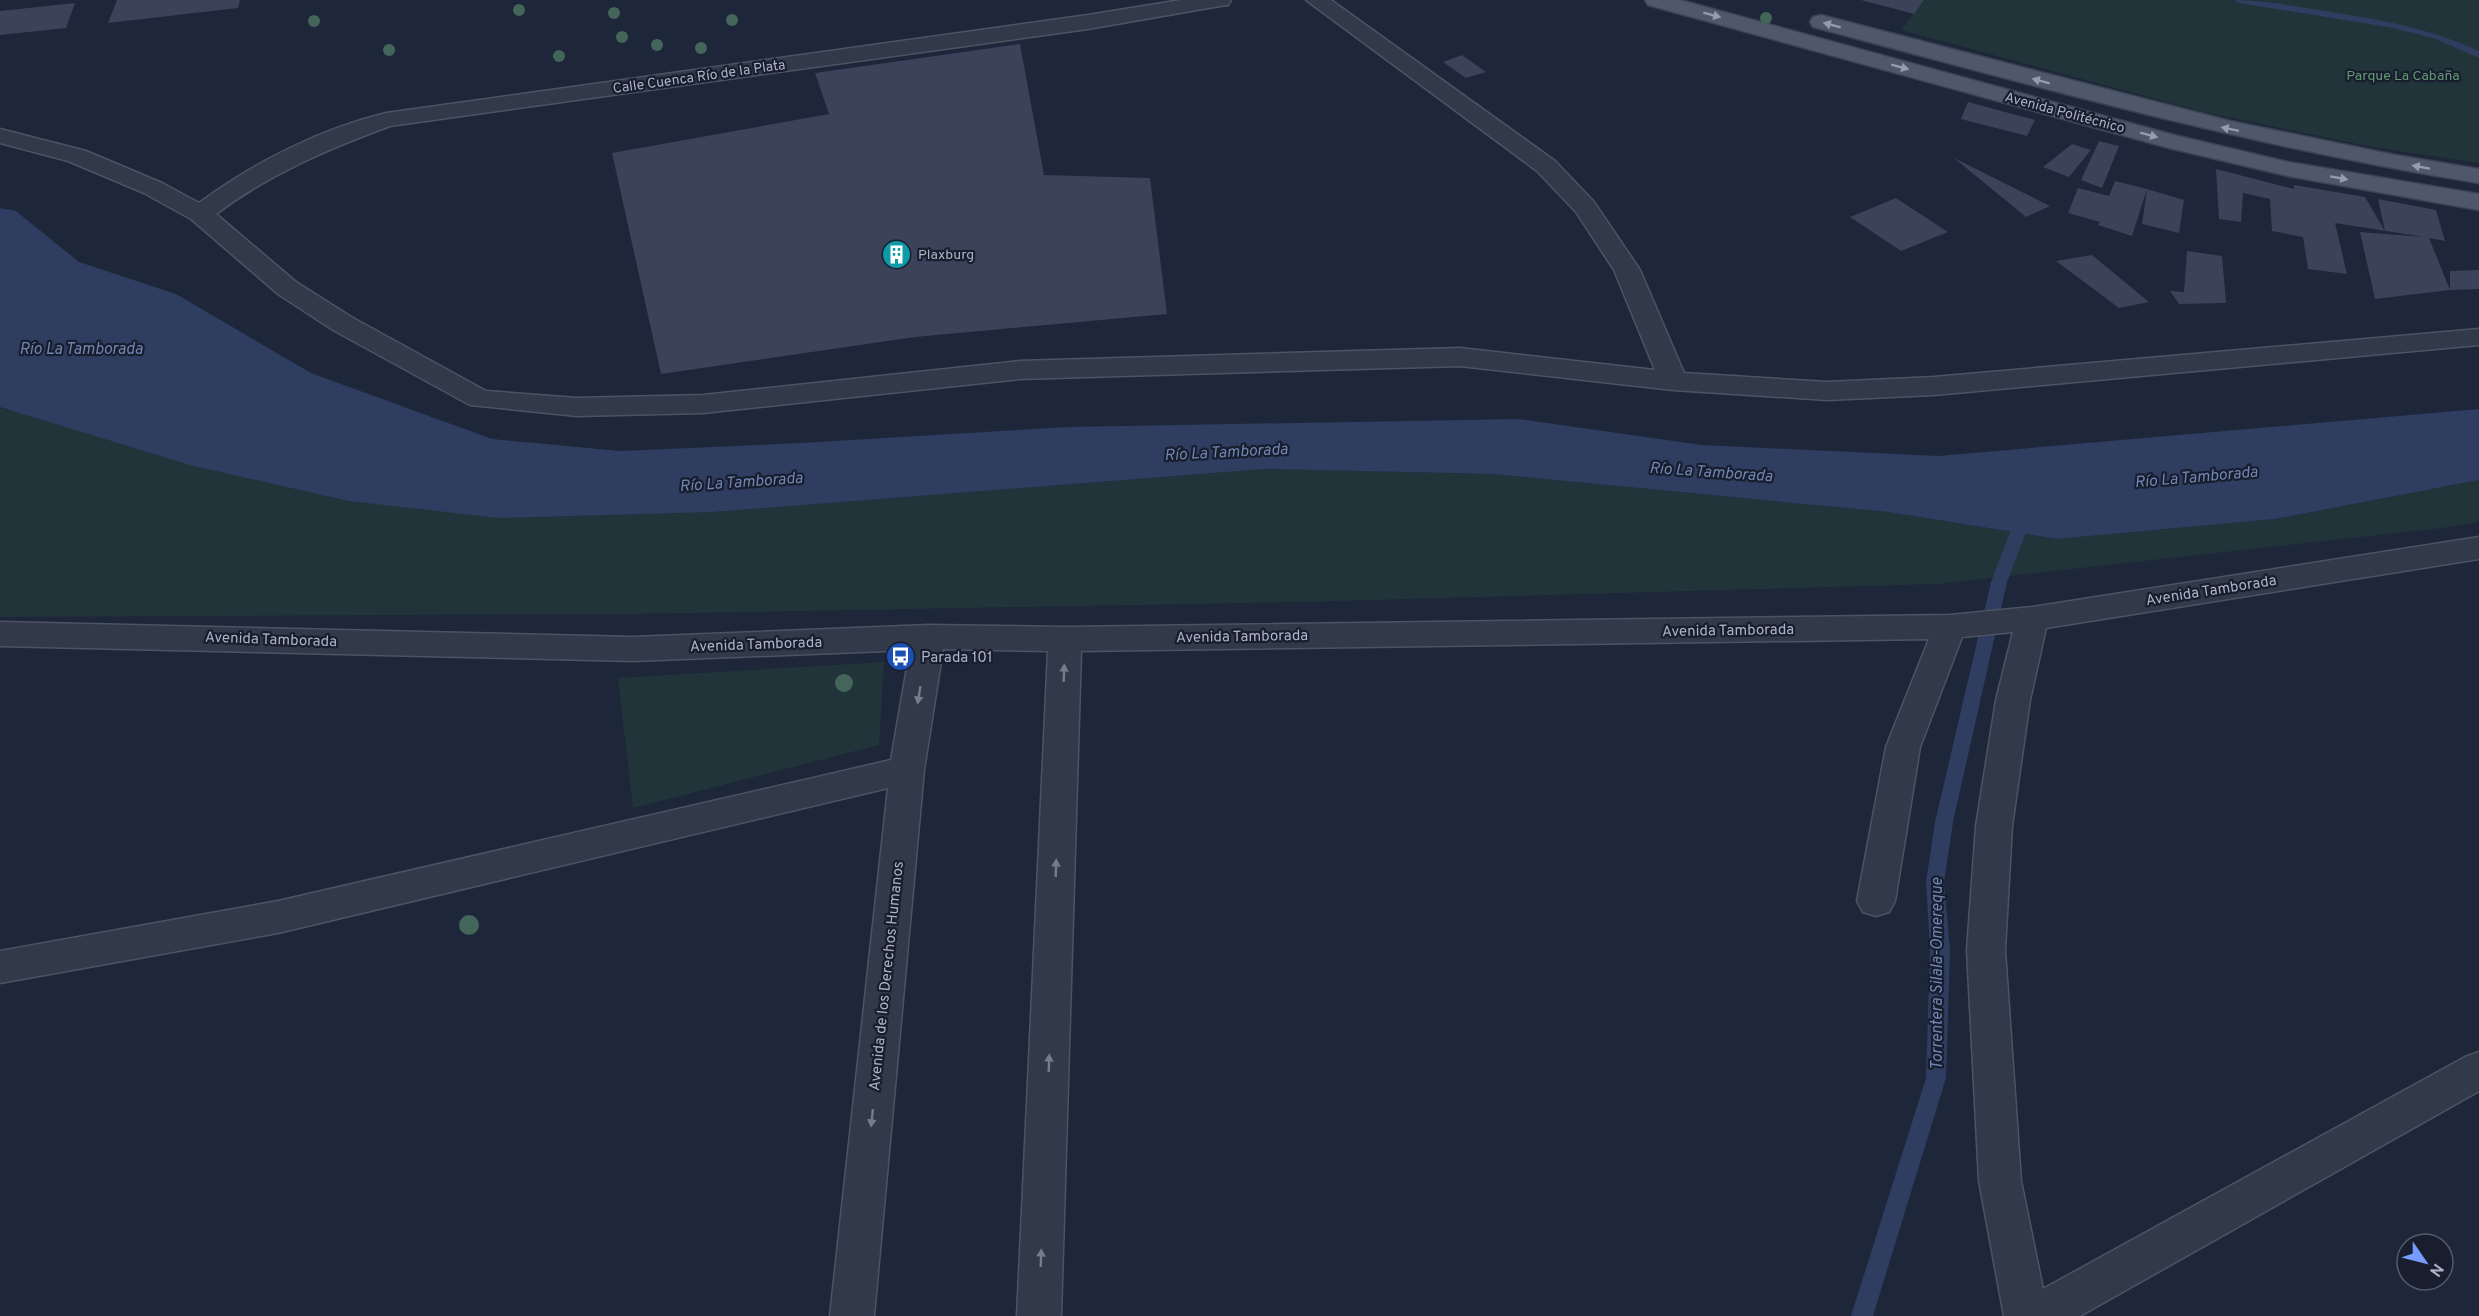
<svg xmlns="http://www.w3.org/2000/svg" width="2479" height="1316" font-family="Overpass,sans-serif">
<rect width="100%" height="100%" fill="#1e2639"/>
<path fill="#20343a" d="M1924,0H2479V163L2372,147L2208,113L1901,30Z
M0,407L7,410L713,512L1265,469L1493,474L1888,512L2057,539L2275,519L2479,480V522L2442,528L1938,584L1301,602L634,614L0,617Z
M884,662L879,745L633,808L618,678Z"/>
<path fill="#2e3d60" d="M0,208L16,211L79,262L176,294L311,373L492,439L620,451L801,443L1067,427L1519,419L1702,445L1938,456L2479,409V480L2275,519L2057,539L1888,512L1493,474L1265,469L713,512L499,518L349,501L190,465L0,407Z"/>
<g fill="none" stroke-linecap="round" stroke-linejoin="round">
<path fill="#2e3d60" fill-rule="evenodd" d="M2234,0C2264,0 2294,6 2325,11C2382,20 2426,27 2479,51V58L2433,38L2388,27L2239,3Z
M2026,507L2034,512L2007,582L1953,822L1944,882L1950,949L1946,1078L1873,1316H1851L1926,1078L1930,949L1926,882L1935,822L1991,582L2018,512Z"/>
</g>
<path fill="#3a4359" d="M117,0H240L238,8L108,23Z
M1861,0H1924L1914,14Z
M75,3L66,28L0,35V11Z
M1020,44L1044,175L1150,178L1167,314L915,337L661,374L612,153L829,114L815,73Z
M1462,55L1486,72L1466,78L1443,62Z
M1968,102L2035,120L2027,136L1961,119Z
M2099,141L2119,146L2102,188L2081,180Z
M2072,144L2091,150L2069,177L2043,167Z
M1954,158L2050,206L2026,217Z
M2216,169L2294,189V185L2365,197L2385,231L2378,199L2436,210L2445,241L2429,238L2450,290L2375,299L2360,232L2424,237L2335,223L2347,274L2308,269L2303,237L2272,231L2270,199L2243,193L2241,222L2219,219Z
M2115,181L2147,189L2132,236L2098,225L2100,222L2068,213L2078,188L2109,196Z
M2147,189L2184,200L2179,233L2142,224Z
M1896,198L1948,232L1901,251L1850,217Z
M2187,251L2222,256L2226,303L2179,304L2170,291L2184,292Z
M2092,255L2149,302L2119,308L2056,261Z
M2479,270V289L2450,290V271Z"/>
<g fill="none" stroke-linecap="round" stroke-linejoin="round">
<defs>
<path id="minor" d="M1181,0H1231L1228,5L1220,6L1088,29L390,126C328,149 269,174 216,214L296,282L353,318L486,391L577,398L703,395L1020,361L1460,348L1655,370L1614,270L1576,212L1537,171L1306,0H1331L1555,161L1594,202L1640,270L1684,373L1827,382L1934,377L2479,329V345L1934,395L1827,400L1673,390L1460,366L1020,379L703,413L577,416L470,405L333,330L278,294L191,219L144,193L68,161L0,143V129L86,151L162,183L199,203C253,163 320,129 386,113L1088,15Z
M2479,537V559L2046,628L2030,700L2012,826L2005,950L2021,1181L2043,1289L2465,1057L2479,1052V1091L2080,1316H2004L1979,1181L1967,950L1976,826L1996,700L2013,632L1962,637L1920,747L1895,901L1889,912L1876,916L1863,912L1857,901L1886,747L1929,639L1081,651L1061,1316H1017L1048,651L943,649L924,770L874,1316H830L888,788L278,933L0,983V951L278,901L891,760L910,650L633,661L0,646V622L633,637L929,625L1065,627L1950,615L2032,607Z"/>
<path id="major" d="M1645,0H1680L2174,135L2288,162L2479,194V210L2288,176L2169,148L1648,5Z
M1821,15L2230,121L2395,155L2479,169V183C2253,147 2034,86 1813,27L1810,22L1813,17Z"/>
</defs>
<use href="#minor" stroke="#4c5364" stroke-width="3"/>
<use href="#major" stroke="#3b4253" stroke-width="3"/>
<use href="#minor" fill="#323949" fill-rule="evenodd"/>
<use href="#major" fill="#4f576a" fill-rule="evenodd"/>
</g>
<g fill="#43655a">
<circle cx="519" cy="10" r="6"/>
<circle cx="614" cy="13" r="6"/>
<circle cx="1766" cy="18" r="6"/>
<circle cx="732" cy="20" r="6"/>
<circle cx="314" cy="21" r="6"/>
<circle cx="622" cy="37" r="6"/>
<circle cx="657" cy="45" r="6"/>
<circle cx="701" cy="48" r="6"/>
<circle cx="389" cy="50" r="6"/>
<circle cx="559" cy="56" r="6"/>
<circle cx="844" cy="683" r="9"/>
<circle cx="469" cy="925" r="10"/>
</g>
<defs><path id="oneway-solid" d="M-6-.8H1V-3.2L6.5 0L1 3.2V.8H-6Z" transform="scale(1.5)"/></defs>
<g fill="#959caf">
<use href="#oneway-solid" transform="translate(1712 15) rotate(15)"/>
<use href="#oneway-solid" transform="translate(1832 25) rotate(-165)"/>
<use href="#oneway-solid" transform="translate(1900 67) rotate(15)"/>
<use href="#oneway-solid" transform="translate(2041 81) rotate(-165)"/>
<use href="#oneway-solid" transform="translate(2230 129) rotate(-168)"/>
<use href="#oneway-solid" transform="translate(2149 135) rotate(15)"/>
<use href="#oneway-solid" transform="translate(2421 167) rotate(-170)"/>
<use href="#oneway-solid" transform="translate(2339 178) rotate(10)"/>
</g>
<g fill="#757c8e">
<use href="#oneway-solid" transform="translate(1064 673) rotate(-88)"/>
<use href="#oneway-solid" transform="translate(919 695) rotate(99)"/>
<use href="#oneway-solid" transform="translate(1056 868) rotate(-88)"/>
<use href="#oneway-solid" transform="translate(1049 1063) rotate(-88)"/>
<use href="#oneway-solid" transform="translate(872 1118) rotate(96)"/>
<use href="#oneway-solid" transform="translate(1041 1258) rotate(-88)"/>
</g>
<defs>
<symbol id="building-disc" viewBox="-11 -11 22 22"><circle r="9.5" fill="#0f9aa8" stroke="#181e2e"/><path d="M-4-6H4V6H1V3H-1V6H-4ZM-2.5-4.3h1.7v1.8h-1.7ZM.8-4.3h1.7v1.8H.8ZM-2.5-1h1.7V.8h-1.7ZM.8-1h1.7V.8H.8Z" fill="#fff"/></symbol>
<symbol id="bus-disc" viewBox="-11 -11 22 22"><circle r="9.5" fill="#1a4fb4" stroke="#181e2e"/><path d="M-5-6H5V4H4V6H2V4H-2V6H-4V4H-5ZM-3.5-4V0h7V-4ZM-3.5 1.2v1.5H-2V1.2ZM2 1.2v1.5H3.5V1.2Z" fill="#fff"/></symbol>
</defs>
<g fill-rule="evenodd">
<use href="#building-disc" x="880" y="238" width="33" height="33"/>
<use href="#bus-disc" x="884" y="640" width="33" height="33"/>
</g>
<g text-anchor="middle" stroke-width="4.5" stroke-linejoin="round" paint-order="stroke">
<g font-size="14" fill="#629975" stroke="#181e2e">
<text x="2403" y="80">Parque La Cabaña</text>
</g>
<g font-size="14" fill="#acb3c6" stroke="#181e2e">
<text transform="translate(699 76) rotate(-8)" y="5">Calle Cuenca Río de la Plata</text>
<text transform="translate(2065 112) rotate(15)" y="5">Avenida Politécnico</text>
</g>
<g font-size="14" fill="#acb3c6" stroke="#181e2e" text-anchor="start">
<text x="918" y="259">Plaxburg</text>
</g>
<g font-size="15" fill="#acb3c6" stroke="#181e2e">
<text transform="translate(2211 590) rotate(-9)" y="5">Avenida Tamborada</text>
<text transform="translate(1728 630) rotate(-1)" y="5">Avenida Tamborada</text>
<text transform="translate(1242 636) rotate(-1)" y="5">Avenida Tamborada</text>
<text transform="translate(271 639) rotate(2)" y="5">Avenida Tamborada</text>
<text transform="translate(756 644) rotate(-2)" y="5">Avenida Tamborada</text>
<text transform="translate(886 976) rotate(-84)" y="5">Avenida de los Derechos Humanos</text>
</g>
<g font-size="15" fill="#acb3c6" stroke="#181e2e" text-anchor="start">
<text x="921" y="662">Parada 101</text>
</g>
<g font-size="16" font-style="italic" fill="#7185b2" stroke="#181e2e">
<text x="81" y="354">Río La Tamborada</text>
<text transform="translate(1226 451) rotate(-3)" y="6">Río La Tamborada</text>
<text transform="translate(1711 471) rotate(4)" y="6">Río La Tamborada</text>
<text transform="translate(2196 476) rotate(-5)" y="6">Río La Tamborada</text>
<text transform="translate(741 481) rotate(-4)" y="6">Río La Tamborada</text>
<text transform="translate(1936 974) rotate(-90)" y="6">Torrentera Silala-Omereque</text>
</g>
</g>
<g transform="translate(2425 1262) rotate(125)"><circle r="28" fill="#181e2e" stroke="#535a6b" stroke-width="1.5"/>
<path d="M0-4.5L10 22L0 15L-10 22Z" fill="#789bff"/>
<text y="-9" font-size="16" font-weight="bold" text-anchor="middle" fill="#acb3c6">N</text>
</g>
</svg>
